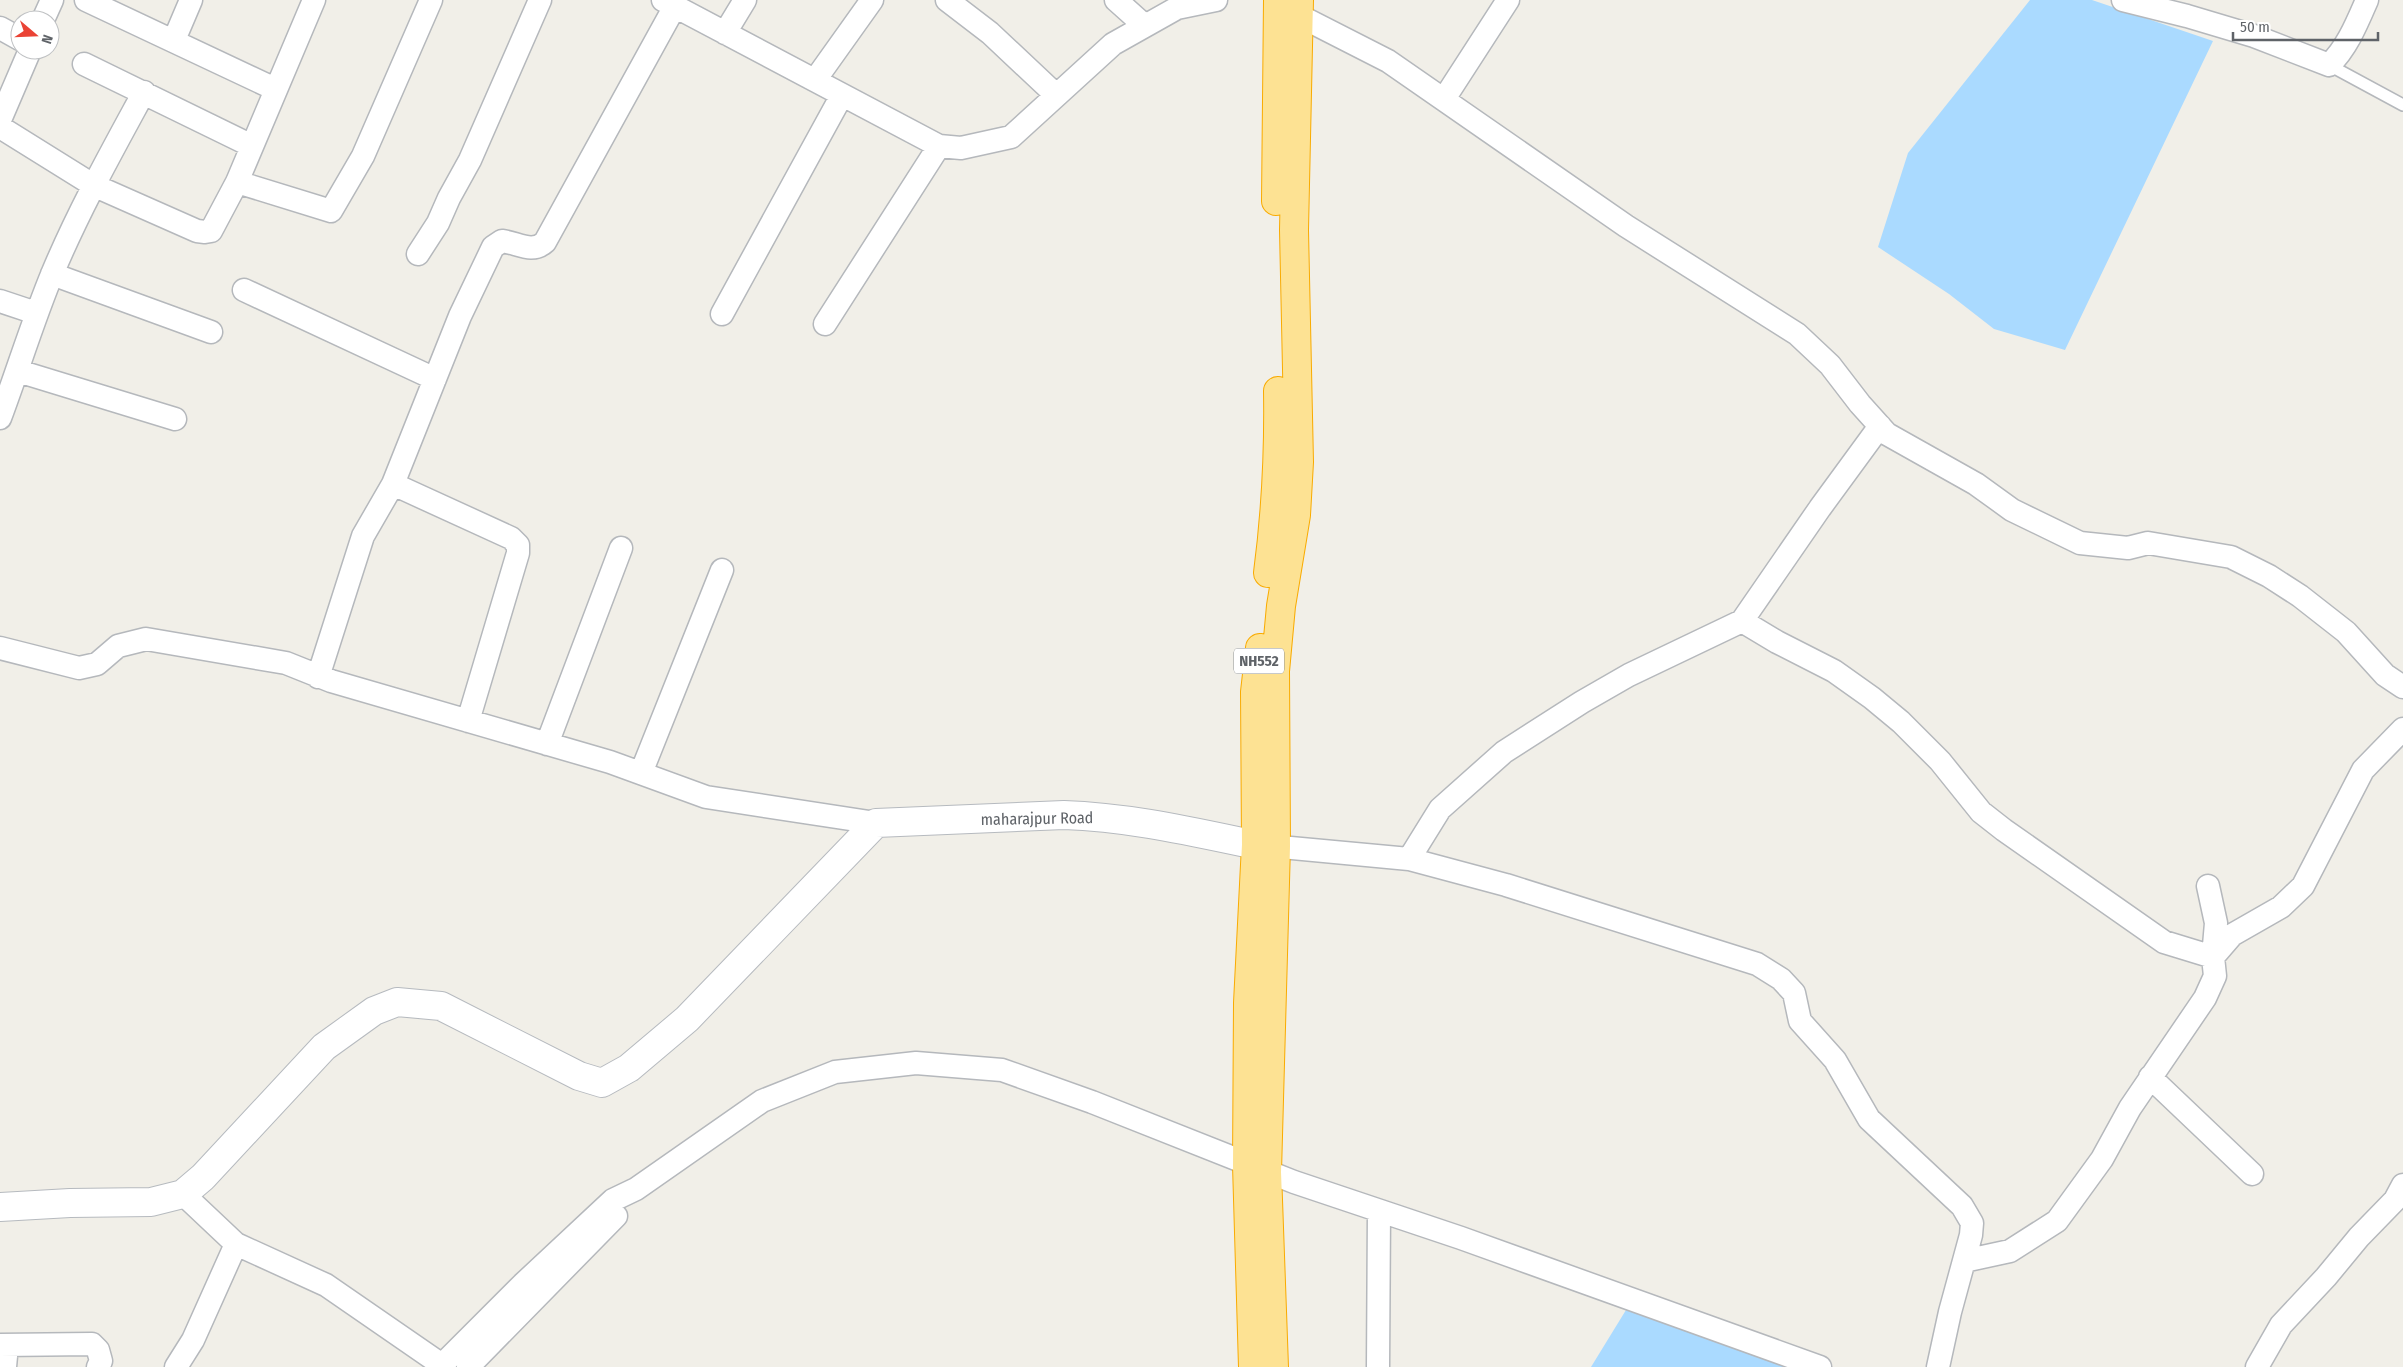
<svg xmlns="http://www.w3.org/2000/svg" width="2403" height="1367" font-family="'Fira Sans Condensed',sans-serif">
<rect width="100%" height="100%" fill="#f1efe8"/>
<path fill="#aadaff" d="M2030,0H2092L2213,41L2065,350L1994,329L1949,294L1878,247L1908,153Z
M1626,1310L1786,1367H1591Z"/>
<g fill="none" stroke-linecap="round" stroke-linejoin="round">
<defs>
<path id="lane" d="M2329,65L2403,105"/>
<path id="street" d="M86,0L275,89
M663,0L939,146L961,148L1011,137L1113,44L1177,8L1216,0
M947,0L990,33L1056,95
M1116,0L1145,26
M2123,0L2187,16L2254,36L2329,65C2347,48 2357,23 2367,0
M1286,9L1388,61L1626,226L1797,334L1830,365L1860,404L1887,434L1976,484L2012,510L2080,543L2128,548L2148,543L2231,557L2269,576L2300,596L2346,632L2385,675L2403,687
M43,20L52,0
M0,28L20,39
M725,33L745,0
M174,40L191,0
M84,64L252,146
M815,80L872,0
M1444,99L1508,0
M0,120L30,50
M0,127L93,185L197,231L205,232L211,231L237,182L314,0
M237,182L331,211L363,156L431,0
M418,254L438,223L449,198L470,160L540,0
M52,274L211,332
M244,290L435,379
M0,301L36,313
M722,314L842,95
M825,324L939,146
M18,371L175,419
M0,418C18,370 33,320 53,272C79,210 112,151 144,92
M393,484L511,538L518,545V553L468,721
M1742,621L1777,642L1834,671L1872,698L1901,722L1940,761L1981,812L2004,830L2164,942L2213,957L2232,935L2281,907L2303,886L2363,770L2403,729
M0,648L79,668L97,664L118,646L146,639L286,663L331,681L610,762L706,797L876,823
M318,677L363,536L393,484L460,316L493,247L502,241C518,243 532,254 545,242L675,6
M547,744L621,548
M641,773L722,570
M1260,845L1409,859L1440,809L1504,752L1582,702L1629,675L1742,621L1820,508L1880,426
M1409,859L1506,885L1757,964L1781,979L1794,993L1800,1021L1835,1060L1869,1119L1962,1206L1972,1223L1971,1235L1950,1312L1938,1367
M2150,1077L2252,1174
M183,1194L236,1244L326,1285L442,1365
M1964,1261L2010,1251L2057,1221L2102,1159L2130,1108L2205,998L2215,976L2213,957L2216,923L2208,886
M0,1345L92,1344L98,1350L101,1361L98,1367
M5,1367L7,1345
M176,1367L193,1340L236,1244
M440,1367L523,1284L613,1200L636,1189L762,1101L835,1072L916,1063L1002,1070L1092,1102L1294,1182L1461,1238L1820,1367
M468,1367L616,1216
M1378,1367L1379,1211
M2257,1367L2281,1325L2326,1277L2359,1237L2395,1200L2403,1185"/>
<path id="secondary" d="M0,1207L70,1203L151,1202L183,1194L203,1177L324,1047L374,1011L397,1002L441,1006L579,1076L602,1083L629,1068L687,1019L876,823L1064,815C1129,817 1193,832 1256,845"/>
<path id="highway" d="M1276,201L1278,0
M1268,573C1276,512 1279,453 1278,391
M1253,1367L1247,1165L1248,1003L1256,845L1255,692L1260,648
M1274,1367L1267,1172L1276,846L1275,671L1281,606L1296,515L1299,462L1294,230L1299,0"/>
</defs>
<use href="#lane" stroke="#b5b8bc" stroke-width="14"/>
<use href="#street" stroke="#b5b8bc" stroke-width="25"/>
<use href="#secondary" stroke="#b6babf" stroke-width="30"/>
<use href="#highway" stroke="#f9ab00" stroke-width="30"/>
<use href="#lane" stroke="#fff" stroke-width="11"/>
<use href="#street" stroke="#fff" stroke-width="22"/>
<use href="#secondary" stroke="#fff" stroke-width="28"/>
<use href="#highway" stroke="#fde293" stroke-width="28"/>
</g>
<g text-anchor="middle" stroke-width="4" stroke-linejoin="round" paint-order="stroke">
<rect fill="#fff" stroke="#8f9295" stroke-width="1" x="1234" y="648.5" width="50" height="25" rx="4"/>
<g font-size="15" font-weight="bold" fill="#5f6368">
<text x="1259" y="666">NH552</text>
</g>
<g font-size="16" fill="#5f6368" stroke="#fff">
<text transform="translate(1037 818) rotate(-1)" y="6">maharajpur Road</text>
</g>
</g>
<g transform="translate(35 35) rotate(109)"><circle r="24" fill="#ffffff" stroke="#bfc1c3"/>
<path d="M0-4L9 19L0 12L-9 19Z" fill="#ea4335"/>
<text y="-8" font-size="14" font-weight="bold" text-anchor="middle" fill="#5f6368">N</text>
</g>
<path d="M2233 32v8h145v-8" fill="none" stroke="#5f6368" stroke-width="2.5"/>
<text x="2240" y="32" font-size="15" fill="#5f6368" stroke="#ffffff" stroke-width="4" paint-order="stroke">50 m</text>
</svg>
